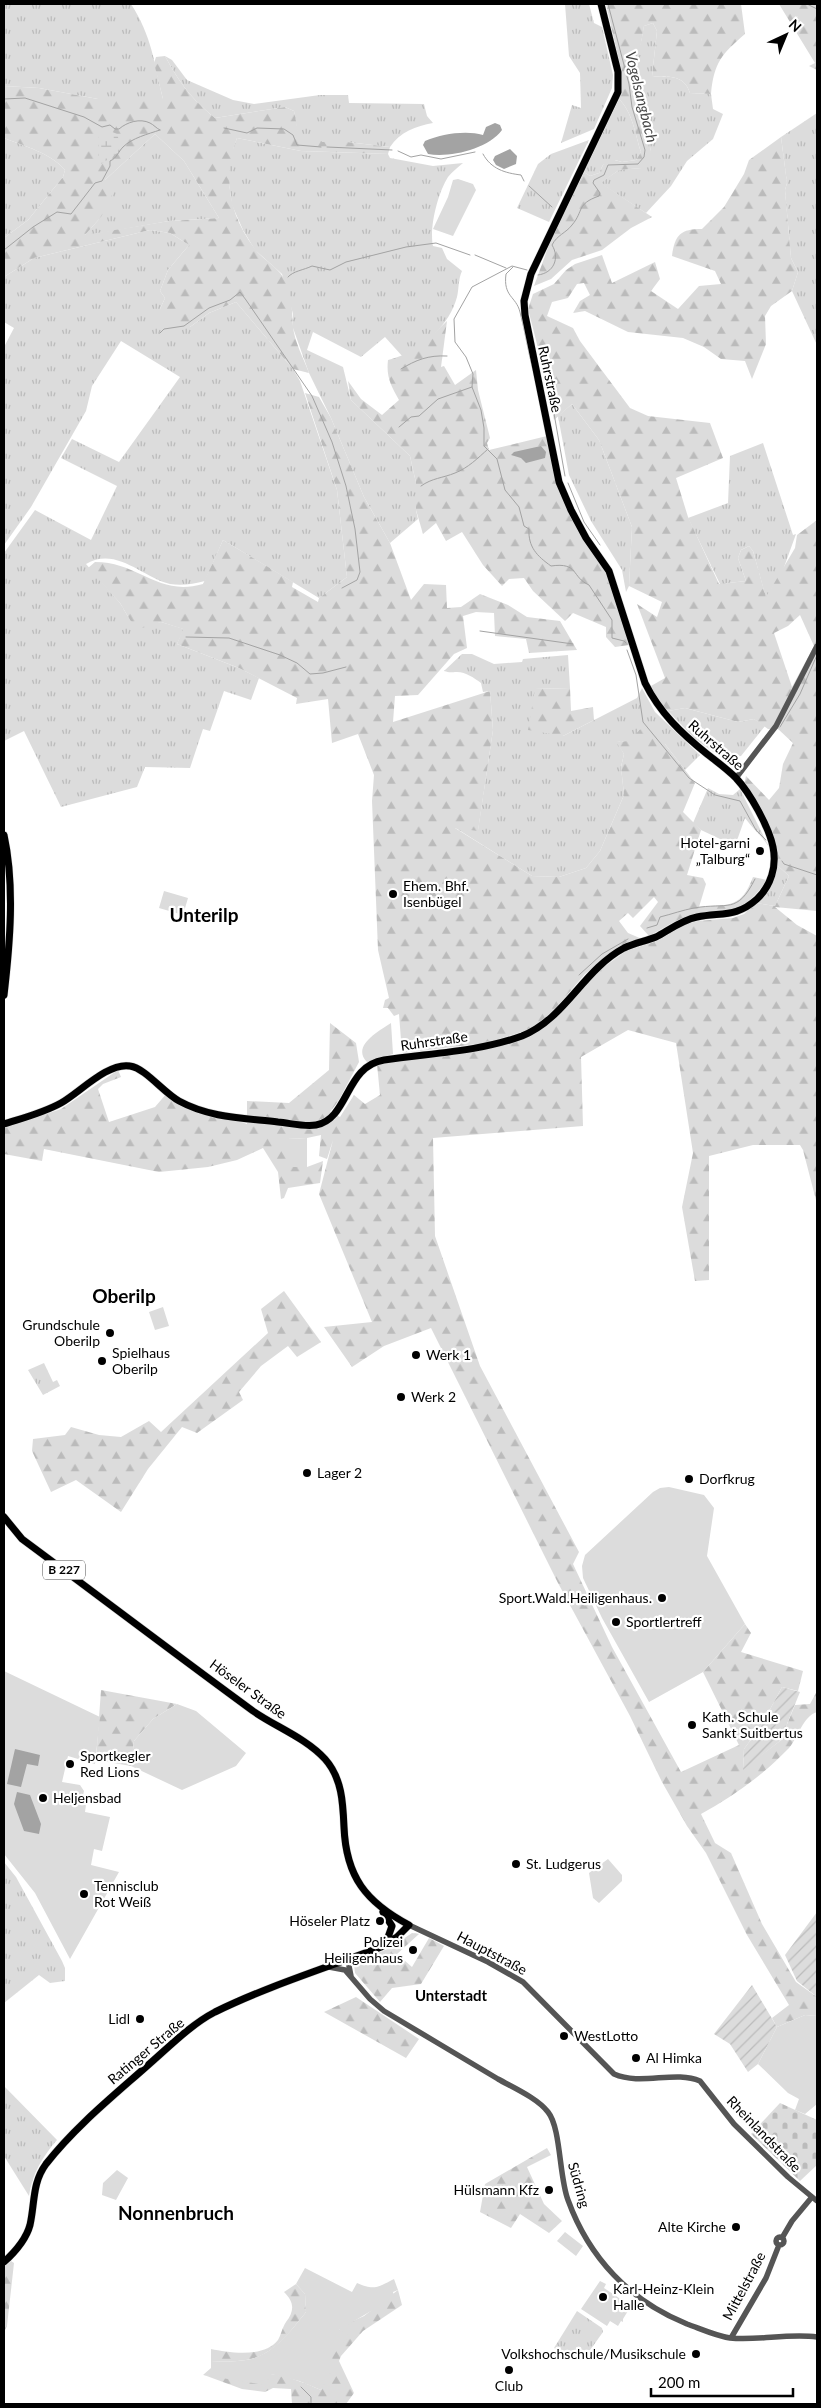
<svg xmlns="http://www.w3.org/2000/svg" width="821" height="2408" font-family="Lato,sans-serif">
<defs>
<pattern id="grass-tufts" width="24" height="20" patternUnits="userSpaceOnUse" patternTransform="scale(1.25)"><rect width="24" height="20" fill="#dcdcdc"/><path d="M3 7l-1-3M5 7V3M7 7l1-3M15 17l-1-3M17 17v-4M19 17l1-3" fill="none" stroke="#bbb"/></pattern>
<pattern id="forest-firs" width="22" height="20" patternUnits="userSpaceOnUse" patternTransform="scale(1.25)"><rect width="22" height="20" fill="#dcdcdc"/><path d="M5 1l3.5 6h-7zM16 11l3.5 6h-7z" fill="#bbb"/></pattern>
<pattern id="wetland-marsh" width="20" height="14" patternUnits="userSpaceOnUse" patternTransform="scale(1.25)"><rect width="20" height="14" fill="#dcdcdc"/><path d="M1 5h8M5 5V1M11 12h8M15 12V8" fill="none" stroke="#bbb"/></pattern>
<pattern id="cemetery-stones" width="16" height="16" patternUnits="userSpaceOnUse" patternTransform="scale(1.25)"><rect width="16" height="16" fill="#dcdcdc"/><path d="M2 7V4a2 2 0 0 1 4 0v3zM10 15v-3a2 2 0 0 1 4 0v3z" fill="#bbb"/></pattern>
<pattern id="garden-furrows" width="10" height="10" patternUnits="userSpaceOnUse" patternTransform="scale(1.25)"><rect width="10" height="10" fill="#dcdcdc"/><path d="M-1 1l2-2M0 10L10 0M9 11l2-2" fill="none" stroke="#bbb"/></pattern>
</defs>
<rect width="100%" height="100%" fill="#fff"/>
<path fill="url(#grass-tufts)" d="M4,4H131C152,37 154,62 163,99H98L39,88L4,86Z
M565,4H589L594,23L602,27L613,75L612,88L594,129L561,143L572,105L581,108L580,73L569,56Z
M653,23L657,31L652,76C668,77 684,74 690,93L711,94L713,109L723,114L713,139L687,161L671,186L646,213L600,183L619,170L641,168L651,151L642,116L634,97V80L628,62C641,54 641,40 644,26Z
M165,56L172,60L187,80L233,100L254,104L320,95H348L349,103L424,104L427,116L433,123C416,126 400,132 390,147L347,142H299L294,111L285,107L215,118C190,97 181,85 165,56Z
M619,99C633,113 635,134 641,152L636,160L622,162L615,160L603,165L599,173L590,176L584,172Z
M817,113V345L792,291L798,272L791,258L785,190L787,183L781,137Z
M155,134L184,161L219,218L169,221L84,236L101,217L105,180Z
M4,138C24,146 51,153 65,170L63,177L28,220L4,238Z
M237,138L301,151L388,154L390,158L433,166L463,163C458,167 452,172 448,177C438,193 429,227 433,246L442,248L447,259L462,271C458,280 459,288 457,297C449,326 427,342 403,357L385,337L361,357L313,332L307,350L343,367L351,400L410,456L416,483V510L418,519L390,543L364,497L331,418L309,373L293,328V314L282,274L255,250L243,230L232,205L228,176L230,157Z
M589,140L549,222L517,208L538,164L551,154Z
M150,230L170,233L189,245L168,270L160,291L165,298L160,309L190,327L209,313L236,302L293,369L300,381L337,490L347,577L319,598L223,540L205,581C193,584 182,586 170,584C142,577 116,546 86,564L120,603L130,620L149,624L161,622L184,629L177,644L239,668L259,678L251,700L224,691L210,731L203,729L190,768L145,767L137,787L61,807L24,731L4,741V553L35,510L91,540L117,486L61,458L72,439L119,462L180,377L121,341L92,386L86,411L31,507L4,545V347L14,328L4,322V277L34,258Z
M572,404L599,440L632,527L629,586L626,592L622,570L591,521L569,475L558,416Z
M763,443L793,535L796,534L783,570L766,598L753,551L749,546L741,550L738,558L746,581L720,584L688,518L728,503L730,456Z
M462,654H472L494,664L522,662L523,659L568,655L570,688L535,689L563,736L637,698L642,688L655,712L700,755L685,770L665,744L628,741L617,742L624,754L621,767L624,795L600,851L586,868L559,877L532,876L454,827L478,830L493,730L490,691L483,692L481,683C474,678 466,672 457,672C451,672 450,673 444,671Z
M685,708L738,722L754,719L765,726L741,756L723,759L694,738L668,711Z
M708,788L719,794L733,795L740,789L769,847C762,836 753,829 745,818L735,846L701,830L693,823Z
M777,865L789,876L775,906L756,903Z
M44,1363L53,1382L57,1380L60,1386L43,1395L28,1370Z
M4,1862L16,1877L62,1961L65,1968V1981L50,1983L39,1975L4,2003Z
M4,2086L57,2140C43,2156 32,2174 29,2196L4,2156Z
M577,2311L602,2328L603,2332L588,2353L582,2351L575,2356L554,2348Z"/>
<path fill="url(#forest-firs)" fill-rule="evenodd" d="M606,4H741L745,34C722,54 714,62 711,94L690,93C684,74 668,77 652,76L657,31L653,23L644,26L640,49L628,62L634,80V97L642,116L651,151L650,159L642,168L619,170L601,183L652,217L631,228L602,250L572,260L551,279L534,286L550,242L584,172L590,176L599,173L603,165L611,159L622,162L636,160L641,152C635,134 633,113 619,99L622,74Z
M779,4H817V70L809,66L815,63Z
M165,56C181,85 190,97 215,118L285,107L294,111L300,142H347L390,147L388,154L301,151L237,138C222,177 229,215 255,249C264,261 279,267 286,282C292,295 292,312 293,326C294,341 304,359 309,373L293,369L236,302L209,313L190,327L178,329L163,321L160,309L165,298L160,291L168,270L189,245L170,233L150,230L34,258L4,277V238L28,220L63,177L65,170C51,153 24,146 4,138V86L39,88L98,99H163L154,63L156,57ZM155,134L184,161L219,218L169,221L85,235L101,217L114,191L105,180Z
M781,137L787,183L785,190L791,258L798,272L792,291L771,306L765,316L766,344L752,379L745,361L721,359L704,347L683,338L628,332L585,311L573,313L580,301L590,295L584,283L577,284L568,298L552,302L547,316L573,328L580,341L630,408L648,416L710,423L723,458L676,478L688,517L719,584L746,581L738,558L741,550L749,546L753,551L766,597L795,548L797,535L817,520V911L775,907L797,925L817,936V1204L803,1150L800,1145H753L709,1156V1280L695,1281L682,1207L693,1153L676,1043L628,1030L581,1057L583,1126L433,1138L435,1236L480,1366L579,1552L573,1564L612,1647L681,1772L739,1745L703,1672L745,1624L751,1633L741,1652L803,1671L798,1691L782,1687L761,1726L744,1749L743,1769L780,1741L795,1705L810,1704L817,1691V1712C803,1716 798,1738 789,1748C763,1775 734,1796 701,1814L715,1843L731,1853L762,1924L796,1982L817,1997V2016L805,2015L777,2027L772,2018L789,2005L747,1935L706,1853L687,1826L662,1782L630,1716L558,1583L431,1328L384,1346L352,1367L324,1327L372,1322L319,1194L333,1140L327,1159L319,1156L321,1135L307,1138L288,1139L307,1167L323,1161L320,1183L288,1188L284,1198L281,1199L278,1172L263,1148L237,1160L208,1167L159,1172L44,1149L42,1161L4,1154V1128L61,1109L118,1070L121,1077L103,1084L98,1089L109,1122L155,1107L167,1093L180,1101L247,1124V1101L289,1103L329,1070L330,1023L356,1043L359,1062L339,1100L330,1112L340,1117L354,1095L365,1104L380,1095L377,1064L527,1036L597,972L626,951L657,941L686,924L698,921L733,918L744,914L756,903L775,906L789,876L777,865V856L744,785L746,776L769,800L779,788L783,764L793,743L778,729H768L754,719L738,722L685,708L668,711L660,703L651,686L665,678L637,604L657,617L662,602L629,586L632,527L599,440L572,404L554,420L547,388L546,366L539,352L528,309L533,294L554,284L566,270L575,264L602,255L612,283L655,262L660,279L651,291L678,309L699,286L721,284L715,271L672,256C675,234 681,229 702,229L724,207L744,174L749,160ZM800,615L814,646L792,687L774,633L788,626Z
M447,321L441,367L444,366L455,385L476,370L478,390L490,438L487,443L489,450L547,436L555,479L583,538L601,563L610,582L629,645L615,647L606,637V627L573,613L565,621L533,591L524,578L509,579L502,586L483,565L462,532L446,541L436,523L423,534L416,510V483L410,456L351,400L348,381L361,399L382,415L399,400C391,386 386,377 388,360C413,354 429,338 447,321Z
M305,393L319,397L331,418L364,497L390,543L411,600L424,584L446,585L447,608L461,607L480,594L508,605L527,617L560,621L577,650L529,653L526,639L495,636L494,613L476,612L463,616L467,648L454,654L418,695L395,696L393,722L490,691L493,730L478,831L455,828L532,876L559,877L586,868L600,851L624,795L621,767L624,754L616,742L628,741L641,729L665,744L695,783L683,812L701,830L687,875L703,878L706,884L699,907C729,904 741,909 753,877L767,880C740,919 726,906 687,917C674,920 661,930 649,936L640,926L658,902L654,897L633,918L628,913L619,921L628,933L642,939L611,953L585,974L550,1015L531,1029L486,1043L402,1053L399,1014L394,1016L388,1008H383L385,1000L389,998L378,950L372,801L374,775L358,734L332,743L328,699L296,704L297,698L239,668L177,644L183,629L161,622L139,629L130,620L120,603L88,568L95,562C140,562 157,597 203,584L223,540L293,582L292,587L318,602L319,598L347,577L337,490Z
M570,688L571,711L593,707L594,720L563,736L528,730L535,689Z
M284,1291L321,1342L297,1357L288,1346L261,1366L239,1392L243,1400L197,1433L182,1427L148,1469L121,1512L76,1480L51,1492L32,1451L33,1439L65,1435L71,1427L99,1435L121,1437L149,1421L161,1432L268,1333L261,1309Z
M101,1690L177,1704L153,1719L134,1741L131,1766L96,1760Z
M412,1933L419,1934L397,1954L412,1967L429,1938L444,1946L421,1984L392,1988L380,2002L355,1973L354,1965L358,1961L390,1948Z
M356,1997L419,2039L406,2058L324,2012Z
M547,2148L551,2155L527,2167L544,2204L562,2221L549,2233L520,2214L511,2228L480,2212L485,2184Z
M11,2261L14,2263L7,2326L4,2332V2267Z
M296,2284L305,2294L306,2312C290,2332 273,2356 246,2360C235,2362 223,2361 211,2362V2349C230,2353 264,2358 278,2340C281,2335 282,2328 286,2322C295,2310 294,2302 284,2292Z
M398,2290L402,2305L363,2331L341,2356L339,2361L354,2393L346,2404H292L291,2389L273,2388L265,2392L242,2389L204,2375C226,2378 249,2371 271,2374C288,2376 305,2383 321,2390L339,2330L342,2326L364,2316Z"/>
<path fill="url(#wetland-marsh)" d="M108,130L117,134L122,150L98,166L99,131Z"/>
<path fill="url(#cemetery-stones)" d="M780,2103L817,2120V2165L800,2181L751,2134Z"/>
<path fill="#dcdcdc" d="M458,179L473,184L476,190L453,236L433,229L448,197L453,180Z
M164,891L188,898L183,915L159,908Z
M391,1023L393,1054L367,1062C351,1046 379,1031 391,1023Z
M307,1138V1167H288V1139Z
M163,1307L169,1326L155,1330L149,1312Z
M669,1487L704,1495L714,1508L707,1556L745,1624L703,1672L649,1702L602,1618L583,1578L582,1566L585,1555L653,1492L660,1488Z
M4,1671L100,1717L95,1764L68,1756L62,1782L80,1785L84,1791L81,1804L86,1805L85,1812L110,1817L102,1851L94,1849L91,1865L119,1872L70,1959L35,1893L4,1854Z
M177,1704L196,1711L246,1753L236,1766L182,1790L131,1766L134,1741L153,1719Z
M608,1859L622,1875V1881L599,1903L593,1898L589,1873Z
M805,2015L817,2016V2104L805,2114L795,2110L799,2099L788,2093L758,2064L777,2027Z
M117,2170L128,2178L116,2200L102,2195L103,2183Z
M565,2232L583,2246L576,2256L557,2241Z
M305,2268L352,2292L357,2283C375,2291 378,2287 394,2279L398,2290L393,2292L394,2296L382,2308L371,2311L339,2330L349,2336L332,2356L333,2368L321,2390L299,2381L271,2374L265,2385L203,2375L211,2368V2362C223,2361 235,2362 246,2360C272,2356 290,2332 306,2312L305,2294L296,2284Z
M600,2281L606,2284L604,2288L631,2306L623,2319V2322L621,2321L618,2326L610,2321L607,2326L581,2309Z"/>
<path fill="url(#garden-furrows)" d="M782,1687L800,1692L780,1741L743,1770L744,1749L761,1726Z
M817,1912V1997L797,1981L785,1955Z
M752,1985L777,2027L758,2064L748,2072L730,2044L714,2034Z"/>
<path fill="#a3a3a3" d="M495,123L500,125L502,130C488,149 450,158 428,154L423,145L425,141C441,134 466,130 483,135L486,127Z
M510,149L517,156L516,164L504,169L496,165L493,160L495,156Z
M541,446L546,452L545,458L526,463L521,458L511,455L514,452Z
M15,1749L40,1755L38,1766L27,1764L21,1787L7,1784Z
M17,1792L30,1795L41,1824L39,1834L24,1831L14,1804Z"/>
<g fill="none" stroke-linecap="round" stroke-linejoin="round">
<path stroke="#a3a3a3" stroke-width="1" d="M807,4L817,9
M4,99L25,98L84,117L102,127L110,125L115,129H119C127,122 140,118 150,123C154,125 156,128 160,130
M224,128L247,133L257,128L284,129L293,135L297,145L321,147
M327,147L392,150
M398,151L411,157L421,155L441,159L475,152
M483,154C491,169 505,173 521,175L524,181
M529,186L552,207
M4,250L33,227L57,212L71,214L95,183L102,181L110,166V161C117,158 118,152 123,147C132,138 148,134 160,130
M475,255L506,268
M513,267L506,274C503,297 516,296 520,312C525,331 528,351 533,370
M527,270L512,266L472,287L454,319L455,342L466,357L473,374L472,387L481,410L484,428V446L497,459L505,490L519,507L524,526L529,529C528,547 537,556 551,566C579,562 571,577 589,585L612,620V638L624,641L626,643
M538,275C554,273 560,258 552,245C557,235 566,233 572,225C584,211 576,204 599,196L600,193L593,183L594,180L604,175L608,165L638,164L644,157L645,150L632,107L629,84L608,4
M288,277C293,271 304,270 312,266L330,270L346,262L406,247L436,243L470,255
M160,333L164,329L184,326L209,308L230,300L240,292L246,300L312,396L332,442L346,486L355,529L360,572L357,580L342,588
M546,368L565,476
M401,369C416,360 428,355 447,356
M399,427L411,417L419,416L438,399L472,387
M568,483L584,522L600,545
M421,486C432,478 443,478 455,473C468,468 478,458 488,449
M480,631L573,644
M186,637L229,638L280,655L297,663L310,674L323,673L346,667
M627,650L636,675L643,722L689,778L715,795L740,801L756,830L766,840
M780,727L800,694L817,655
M782,861L784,864L817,875
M647,928L657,925L660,917C672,914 683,910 694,908C728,902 737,915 755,879
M579,975L602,954L628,939
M301,2387L311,2397V2404"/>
<defs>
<path id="major" d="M4,835C15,886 10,943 4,995
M4,1124C23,1118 43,1113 61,1103C79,1093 108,1062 130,1066C145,1068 164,1093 179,1101C210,1118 244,1118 278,1122C290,1123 304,1127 316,1125C349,1119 345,1066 384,1060C430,1053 478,1052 522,1036C565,1019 583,970 624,948C634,943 646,941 656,937C669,930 682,920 697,917C721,912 736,918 757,899C771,886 777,866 773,847C769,827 750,793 736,778C727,769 716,761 707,754C681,733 660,713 645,683L609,571L586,538L571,510L559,482L525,315L524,301L531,274L618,92V72L601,4
M4,1517L22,1539C99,1596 175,1654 253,1711C276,1727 306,1738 325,1759C342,1778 343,1803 344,1827C346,1877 366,1902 409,1925L397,1937L381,1947C326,1968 268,1986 215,2012C190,2025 168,2048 147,2066C112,2097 75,2127 46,2164C32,2183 35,2203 30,2225C26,2240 15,2252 4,2262
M383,1912L392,1926L386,1943"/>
</defs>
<use href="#major" stroke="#dbdbdb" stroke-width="8"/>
<path stroke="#555" stroke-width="5.5" d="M736,778L776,726L817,646
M409,1925L488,1962L523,1982L614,2074C641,2086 675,2070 700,2081L734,2124L788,2177L817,2201
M329,1967L345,1970L370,1999L384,2011C422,2034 460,2056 498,2079C514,2088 537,2098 548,2112C561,2128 559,2177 568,2200C589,2258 630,2301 687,2324C701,2329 716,2336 730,2338C758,2341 788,2333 817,2337
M351,1976L349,1966L354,1957
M776 2241a4 4 0 1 1 8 0a4 4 0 1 1-8 0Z
M782,2238L792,2221L812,2197
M731,2338L766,2278L779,2245"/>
<use href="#major" stroke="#000" stroke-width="7"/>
</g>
<g fill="#000" stroke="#fff" stroke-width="2">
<circle cx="760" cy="851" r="5"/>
<circle cx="393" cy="894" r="5"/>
<circle cx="110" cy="1333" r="5"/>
<circle cx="416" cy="1355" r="5"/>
<circle cx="102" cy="1361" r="5"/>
<circle cx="401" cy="1397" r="5"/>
<circle cx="307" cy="1473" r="5"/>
<circle cx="689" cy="1479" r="5"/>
<circle cx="662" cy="1598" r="5"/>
<circle cx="616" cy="1622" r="5"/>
<circle cx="692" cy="1725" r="5"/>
<circle cx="70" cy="1764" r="5"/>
<circle cx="43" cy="1798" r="5"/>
<circle cx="516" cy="1864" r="5"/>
<circle cx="84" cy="1894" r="5"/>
<circle cx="380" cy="1921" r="5"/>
<circle cx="413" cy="1950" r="5"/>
<circle cx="140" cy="2019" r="5"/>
<circle cx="564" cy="2036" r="5"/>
<circle cx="636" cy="2058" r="5"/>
<circle cx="549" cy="2190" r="5"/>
<circle cx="736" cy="2227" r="5"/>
<circle cx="603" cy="2297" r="5"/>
<circle cx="696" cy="2354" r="5"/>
<circle cx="509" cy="2370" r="5"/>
</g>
<g text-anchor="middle" stroke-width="4.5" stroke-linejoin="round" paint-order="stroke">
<rect fill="#fff" stroke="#4c4c4c" stroke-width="1" x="43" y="1560.5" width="42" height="19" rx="4"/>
<g font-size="12" font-weight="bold" fill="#000">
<text x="64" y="1574">B 227</text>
</g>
<g font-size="14" fill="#000" stroke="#fff">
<text transform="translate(550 379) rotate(78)" y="5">Ruhrstraße</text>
<text transform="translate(716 745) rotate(41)" y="5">Ruhrstraße</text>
<text transform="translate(434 1041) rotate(-8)" y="5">Ruhrstraße</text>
<text transform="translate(248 1689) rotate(36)" y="5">Höseler Straße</text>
<text transform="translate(492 1953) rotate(28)" y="5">Hauptstraße</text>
<text transform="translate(146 2051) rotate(-40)" y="5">Ratinger Straße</text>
<text transform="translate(764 2134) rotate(46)" y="5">Rheinlandstraße</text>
<text transform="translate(579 2185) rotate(74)" y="5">Südring</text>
<text transform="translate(744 2286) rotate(-62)" y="5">Mittelstraße</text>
</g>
<g font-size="14" fill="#000" stroke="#fff" text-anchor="start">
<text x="750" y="848" text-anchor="end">Hotel-garni<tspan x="750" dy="16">„Talburg“</tspan></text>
<text x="403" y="891">Ehem. Bhf.<tspan x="403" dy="16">Isenbügel</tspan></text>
<text x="100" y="1330" text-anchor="end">Grundschule<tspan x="100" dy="16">Oberilp</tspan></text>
<text x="112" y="1358">Spielhaus<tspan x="112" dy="16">Oberilp</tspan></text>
<text x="426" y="1360">Werk 1</text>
<text x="411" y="1402">Werk 2</text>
<text x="317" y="1478">Lager 2</text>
<text x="699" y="1484">Dorfkrug</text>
<text x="652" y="1603" text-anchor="end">Sport.Wald.Heiligenhaus.</text>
<text x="626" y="1627">Sportlertreff</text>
<text x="702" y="1722">Kath. Schule<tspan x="702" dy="16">Sankt Suitbertus</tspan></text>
<text x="80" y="1761">Sportkegler<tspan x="80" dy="16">Red Lions</tspan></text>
<text x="53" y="1803">Heljensbad</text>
<text x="526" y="1869">St. Ludgerus</text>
<text x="94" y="1891">Tennisclub<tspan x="94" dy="16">Rot Weiß</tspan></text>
<text x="370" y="1926" text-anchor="end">Höseler Platz</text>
<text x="403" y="1947" text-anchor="end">Polizei<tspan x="403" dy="16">Heiligenhaus</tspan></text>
<text x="130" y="2024" text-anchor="end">Lidl</text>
<text x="574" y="2041">WestLotto</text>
<text x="646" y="2063">Al Himka</text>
<text x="539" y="2195" text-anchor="end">Hülsmann Kfz</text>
<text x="726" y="2232" text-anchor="end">Alte Kirche</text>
<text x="613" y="2294">Karl-Heinz-Klein<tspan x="613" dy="16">Halle</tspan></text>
<text x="686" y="2359" text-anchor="end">Volkshochschule/Musikschule</text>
<text x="509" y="2391" text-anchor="middle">Club</text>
</g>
<g font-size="15" font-style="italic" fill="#444" stroke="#fff">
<text transform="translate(641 97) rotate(76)" y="5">Vogelsangbach</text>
</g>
<g font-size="15" font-weight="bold" fill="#000" stroke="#fff">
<text x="451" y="2001">Unterstadt</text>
</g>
<g font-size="19" font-weight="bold" fill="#000" stroke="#fff">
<text x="204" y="922">Unterilp</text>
<text x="124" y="1303">Oberilp</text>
<text x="176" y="2220">Nonnenbruch</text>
</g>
</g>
<rect width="821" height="2408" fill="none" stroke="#000000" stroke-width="10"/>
<g transform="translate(786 35) rotate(44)" stroke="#ffffff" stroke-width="4" paint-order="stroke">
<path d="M0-4L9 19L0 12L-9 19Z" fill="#000000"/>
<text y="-8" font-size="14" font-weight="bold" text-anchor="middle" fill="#000000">N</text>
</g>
<path d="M651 2388v8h142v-8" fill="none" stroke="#000000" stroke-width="2.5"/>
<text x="658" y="2388" font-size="15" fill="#000000" stroke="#ffffff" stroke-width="4" paint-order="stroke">200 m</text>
</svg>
